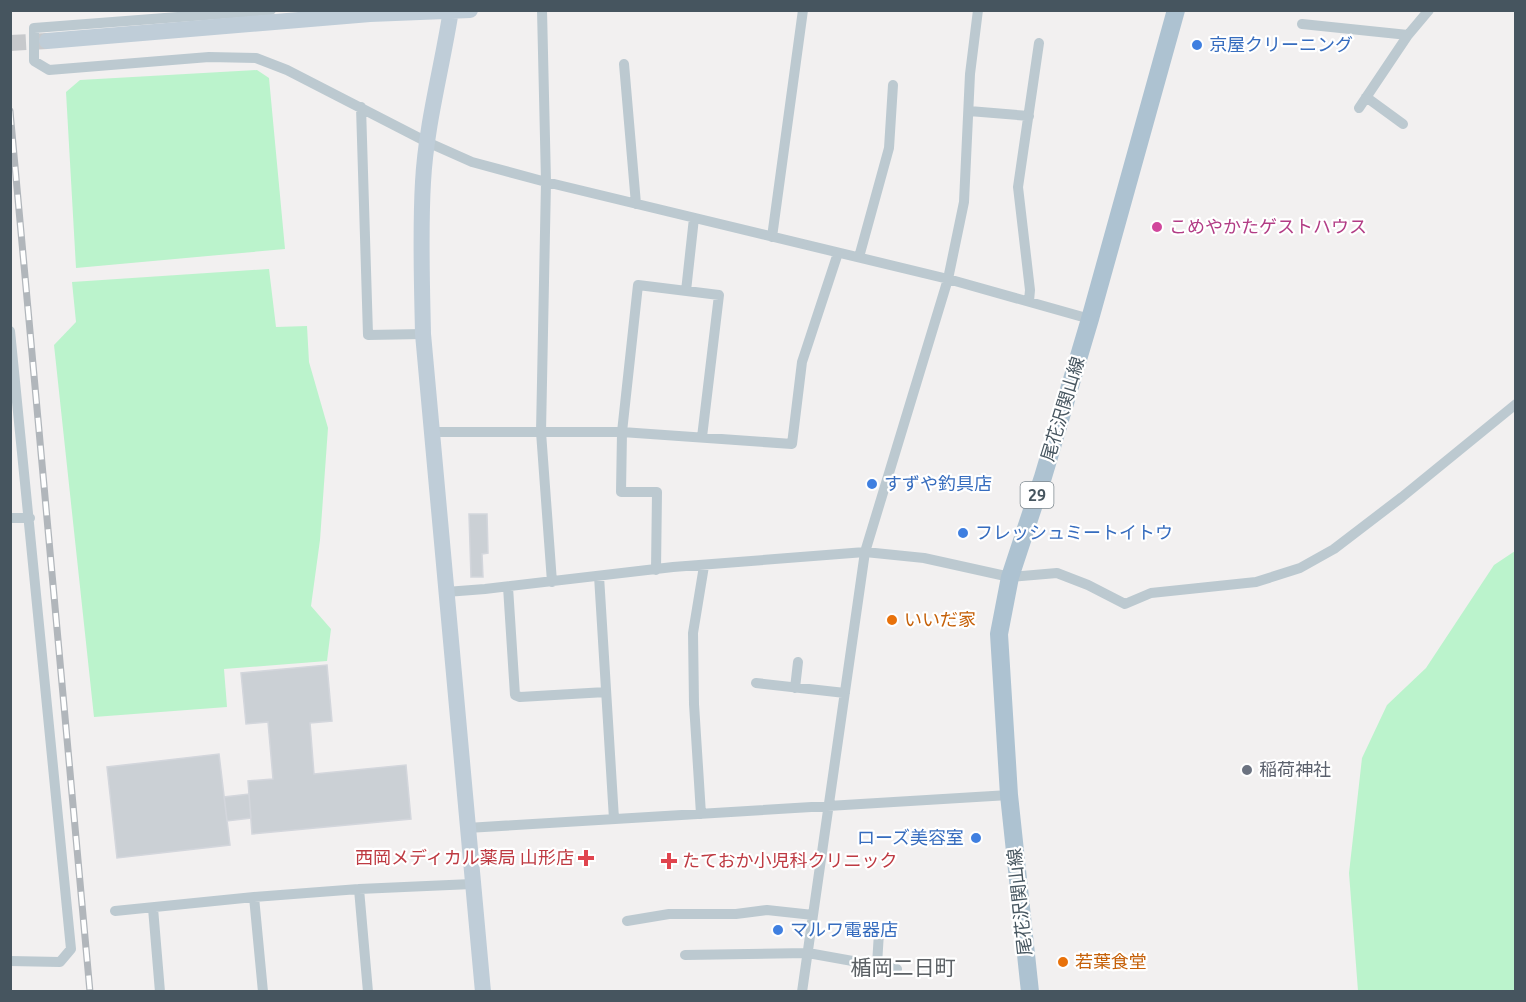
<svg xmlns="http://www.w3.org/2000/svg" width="1526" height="1002" font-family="Ubuntu,'Noto Sans JP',sans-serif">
<rect width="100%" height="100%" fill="#f2f0f0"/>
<path fill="#bbf3cc" d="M257,70L269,78L285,249L76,268L66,92L80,80Z
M269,269L276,327L307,326L309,362L328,428L320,540L311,606L331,629L327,661L224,669L227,707L94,717L54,345L76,322L72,282Z
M1515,551V991H1358L1349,873L1362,758L1387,705L1426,668L1494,565Z"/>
<path fill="#cbd0d5" stroke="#d3d6dc" stroke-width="1.5" d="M469,514H487L488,553L482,554L483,577H471Z
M327,665L332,721L310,723L314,774L406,765L411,819L252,834L248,781L273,779L268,722L246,724L241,673Z
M219,754L230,845L117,858L107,767Z
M249,794L251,818L227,821L224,797Z"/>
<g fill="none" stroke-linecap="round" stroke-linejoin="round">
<path stroke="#c7c9cc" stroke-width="16" stroke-dasharray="16 8" stroke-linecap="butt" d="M10,43L47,41"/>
<path stroke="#bcc9d0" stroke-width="10" d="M271,10L34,28V61L49,70L209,57L256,58L287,70L427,142L472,162L546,182L948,279L1090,319
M542,10L546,182L541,432L552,582
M1302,24L1408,35
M624,64L636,204
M1366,97L1403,124
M361,107L368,335L423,334
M1359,108L1408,35L1429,10
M969,111L1029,116
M772,237L803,10
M859,257L889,148L893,85
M686,291L694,218
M1029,301L1030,290L1018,187L1039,43
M10,331L71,949L60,962L10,961
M431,432H622L792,444L802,362L838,253
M10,518H30
M656,570L657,492H621L622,432L638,285L719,295L702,437
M599,576L614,819
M508,587L515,695L520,697L606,692
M446,592L485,589L673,567L865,552L924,558L1010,577L1057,573L1088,585L1125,604L1151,593L1256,582L1300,568L1334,549L1402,497L1516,404
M756,683L845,693
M795,688L798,662
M701,814L694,704L693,633L704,566
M467,828L1009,795
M359,889L368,992
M153,908L160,992
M115,911L254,897
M627,921L669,914H736L767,910L813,915
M685,955L808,953L897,969
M877,965L879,932
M263,992L254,897L359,889L472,884
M802,992L865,552L948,279L964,202L970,74L978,10"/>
<path stroke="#bfcdd8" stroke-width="16" d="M451,10C442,68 426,125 423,182C420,233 422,283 423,334L483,992
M47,41L370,14L470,10"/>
<path stroke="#adc2d1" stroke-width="18" d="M1030,992L1009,795L999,634L1010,577L1043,477L1090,319L1176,10"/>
<defs>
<path id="rail" d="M10,111L90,992"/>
</defs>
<use href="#rail" stroke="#b1b6bb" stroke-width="7"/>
<use href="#rail" stroke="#fff" stroke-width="4.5" stroke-dasharray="14" stroke-linecap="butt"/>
</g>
<g fill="#3f7fe0" stroke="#fff" stroke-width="2">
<circle cx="1197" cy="45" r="6"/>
<circle cx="872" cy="484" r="6"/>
<circle cx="963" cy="533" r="6"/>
<circle cx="976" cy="838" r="6"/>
<circle cx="778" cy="930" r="6"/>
</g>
<circle fill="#d1479c" stroke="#fff" stroke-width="2" cx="1157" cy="227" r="6"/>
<g fill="#e8710a" stroke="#fff" stroke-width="2">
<circle cx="892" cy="620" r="6"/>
<circle cx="1063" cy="962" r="6"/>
</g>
<circle fill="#6b7280" stroke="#fff" stroke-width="2" cx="1247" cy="770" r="6"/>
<g fill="#e0444e" stroke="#fff" stroke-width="2">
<path d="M583 849h6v6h6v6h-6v6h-6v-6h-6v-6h6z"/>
<path d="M666 852h6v6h6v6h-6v6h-6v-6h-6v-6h6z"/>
</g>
<g text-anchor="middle" stroke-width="4.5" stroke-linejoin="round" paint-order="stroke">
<rect fill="#fff" stroke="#7e888f" stroke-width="1.5" x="1020.5" y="482" width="33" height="26" rx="4.5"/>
<g font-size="16" font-weight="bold" fill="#46555f">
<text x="1037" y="501">29</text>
</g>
<g font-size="18" fill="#366cbe" stroke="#fff" text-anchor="start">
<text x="1209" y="51">京屋クリーニング</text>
<text x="884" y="490">すずや釣具店</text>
<text x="975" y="539">フレッシュミートイトウ</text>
<text x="964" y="844" text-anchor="end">ローズ美容室</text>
<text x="790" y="936">マルワ電器店</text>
</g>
<g font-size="18" fill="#b23c85" stroke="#fff" text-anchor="start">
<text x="1169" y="233">こめやかたゲストハウス</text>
</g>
<g font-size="18" fill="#46555f" stroke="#fff">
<text transform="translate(1063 409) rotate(-73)" y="6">尾花沢関山線</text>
<text transform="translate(1020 902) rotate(-96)" y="6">尾花沢関山線</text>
</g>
<g font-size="18" fill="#c56008" stroke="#fff" text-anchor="start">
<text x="904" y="626">いいだ家</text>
<text x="1075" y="968">若葉食堂</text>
</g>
<g font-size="18" fill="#5b616d" stroke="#fff" text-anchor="start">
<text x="1259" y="776">稲荷神社</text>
</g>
<g font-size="18" fill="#be3a42" stroke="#fff" text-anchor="end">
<text x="574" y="864">西岡メディカル薬局 山形店</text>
<text x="682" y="867" text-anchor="start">たておか小児科クリニック</text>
</g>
<g font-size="21" fill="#5c6165" stroke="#fff">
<text x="903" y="975">楯岡二日町</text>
</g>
</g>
<rect width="1526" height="1002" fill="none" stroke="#46555f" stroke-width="24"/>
</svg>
